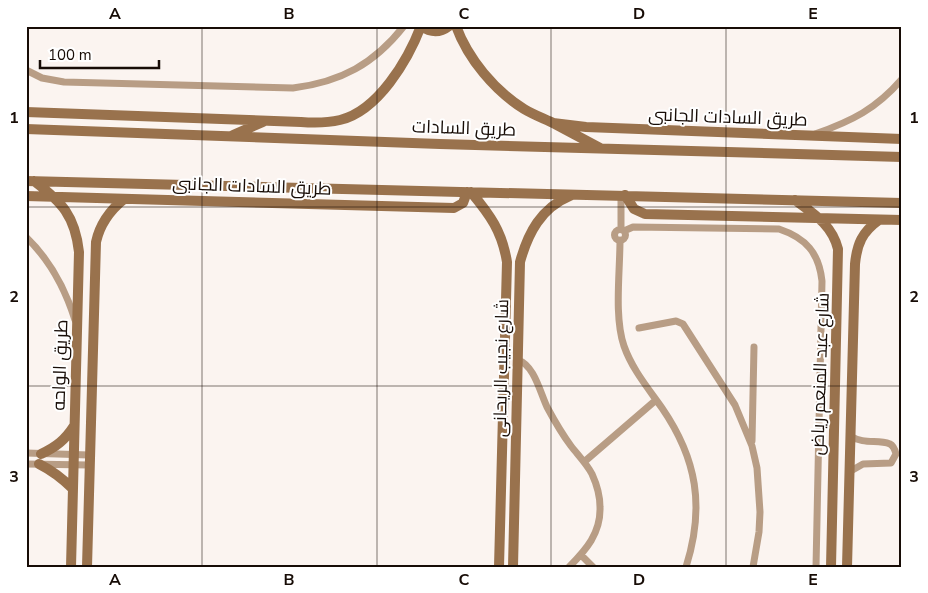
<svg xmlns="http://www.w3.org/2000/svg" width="928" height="593" font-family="'Nunito Sans',Cairo,sans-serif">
<rect width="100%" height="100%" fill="#fbf4f0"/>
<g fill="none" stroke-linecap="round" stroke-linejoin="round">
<path stroke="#b89d85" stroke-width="7" d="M26,70L42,78L64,82L293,88C341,82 374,64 404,26
M815,134C852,121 876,109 902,79
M621,229V195
M614.5 235a5.5 5.5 0 1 1 11 0a5.5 5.5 0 1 1-11 0Z
M624,231L633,227L779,229C806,238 819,253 822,281L816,567
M26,237C50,260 65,288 75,320
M620,240C620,272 614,317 624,346C632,369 648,388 662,408C697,459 705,507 686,567
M639,328L676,321L683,324L735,405L752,446L757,468L760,512L759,532L753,567
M518,360C534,365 540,392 547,407C554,420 562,434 571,446C578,455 587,464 592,474C597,485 600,496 600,507C601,533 586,550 569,567
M752,441L754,347
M26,453L89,455
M584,462L656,400
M26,464L89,465
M849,472L863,464L891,463L896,454C895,450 894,446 890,444C877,439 865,445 850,436
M581,555L593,567"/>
<path stroke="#99724d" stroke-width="10" d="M421,26C431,33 440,33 449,26
M456,26C468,59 495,91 524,109C534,115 545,119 555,124C570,132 585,140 600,148
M26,112L301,122C314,123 327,123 340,120C378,111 408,60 421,26
M553,123L586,127L902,139
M26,129L440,144L902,157
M233,135L263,122
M26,181L902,203
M34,181C62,202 75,216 79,252L71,567
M471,192C490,215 502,231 507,262L499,567
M625,195L634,209L645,214L902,220
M26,196L454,208L463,203L467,192
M795,200C814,214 832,225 838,249L831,567
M41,454C56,447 65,440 74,426
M39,464C53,471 62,478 73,489
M87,567L96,242C100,224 109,211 124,199
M513,567L520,262C528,233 541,208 570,196
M847,567L855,264C857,244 862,232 879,220"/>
</g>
<path fill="none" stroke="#170c06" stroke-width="1" stroke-opacity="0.55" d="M202,26V567M377,26V567M551,26V567M726,26V567M26,207H902M26,386H902"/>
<g text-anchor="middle" stroke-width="4" stroke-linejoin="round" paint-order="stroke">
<g font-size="18" fill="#170c06" stroke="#fff">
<text transform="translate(728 117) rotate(2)" y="6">طريق السادات الجانبى</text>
<text transform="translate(464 128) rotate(2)" y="6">طريق السادات</text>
<text transform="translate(252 186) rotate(2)" y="6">طريق السادات الجانبى</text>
<text transform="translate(60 365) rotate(-88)" y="6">طريق الواحه</text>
<text transform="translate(501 368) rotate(-89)" y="6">شارع نجيب الريحانى</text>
<text transform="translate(820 374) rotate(-88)" y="6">شارع عبد المنعم رياض</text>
</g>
</g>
<rect width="928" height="593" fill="none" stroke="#ffffff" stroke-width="55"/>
<path d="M40 60v8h119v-8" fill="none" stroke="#170c06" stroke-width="2.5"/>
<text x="48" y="60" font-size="15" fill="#170c06" stroke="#ffffff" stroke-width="4" paint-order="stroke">100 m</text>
<rect x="28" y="28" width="872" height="538" fill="none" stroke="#170c06" stroke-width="2"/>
<g font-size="16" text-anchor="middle" font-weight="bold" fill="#170c06">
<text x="115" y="19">A</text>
<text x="289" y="19">B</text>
<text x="464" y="19">C</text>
<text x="639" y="19">D</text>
<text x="813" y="19">E</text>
<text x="14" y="123">1</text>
<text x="914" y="123">1</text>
<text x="14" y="302">2</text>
<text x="914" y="302">2</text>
<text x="14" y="482">3</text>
<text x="914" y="482">3</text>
<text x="115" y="585">A</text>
<text x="289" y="585">B</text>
<text x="464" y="585">C</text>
<text x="639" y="585">D</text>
<text x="813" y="585">E</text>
</g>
</svg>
